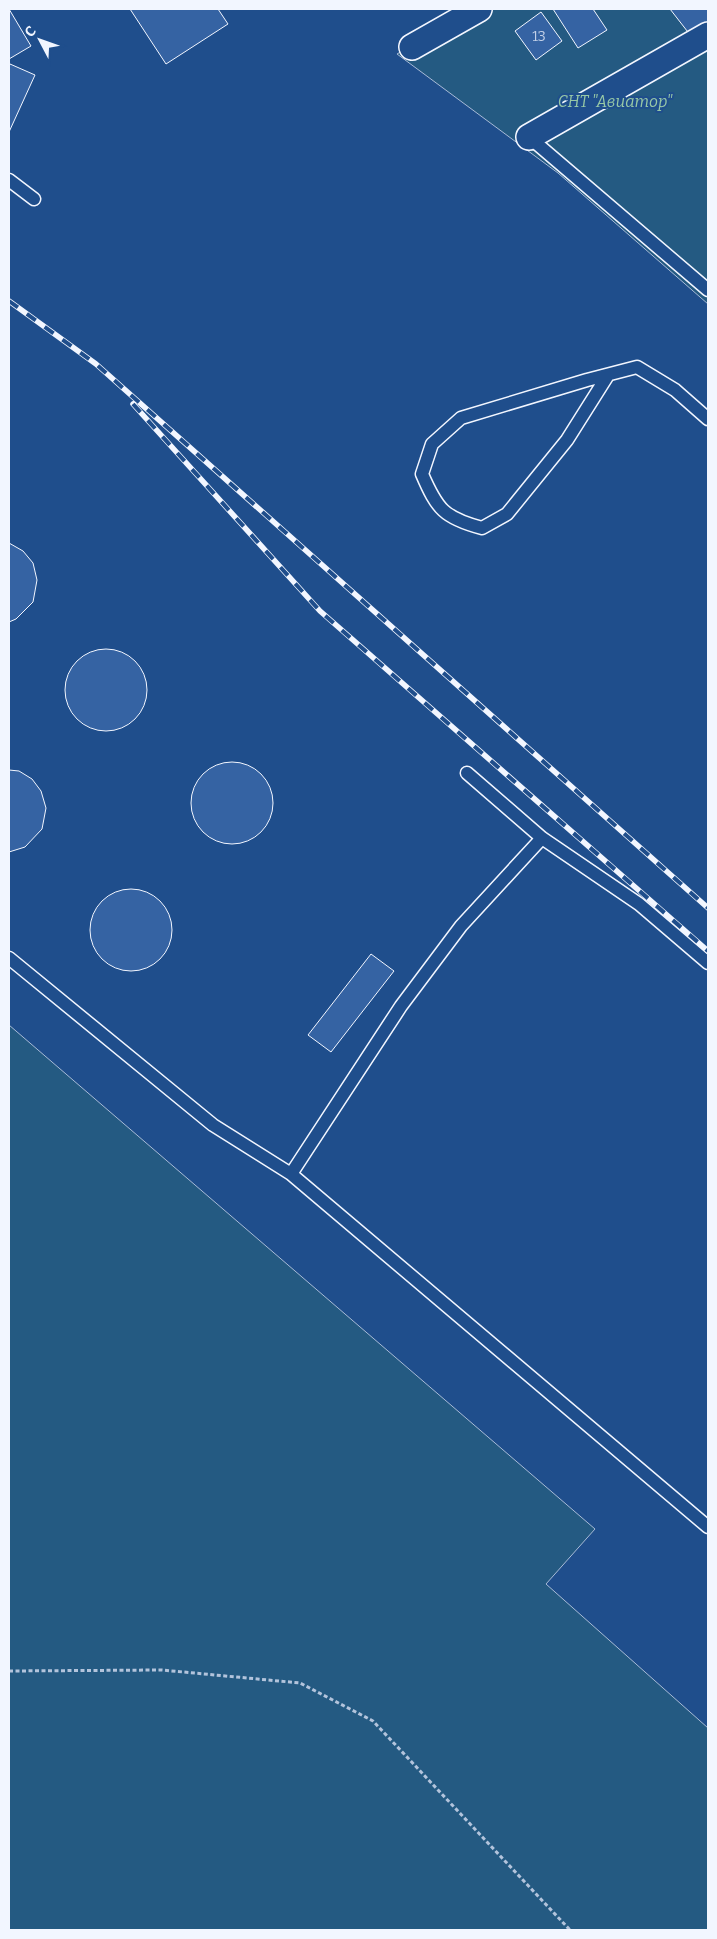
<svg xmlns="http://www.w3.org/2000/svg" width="717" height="1939" font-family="Bitter,serif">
<rect width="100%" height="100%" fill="#1f4e8c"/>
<path fill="#245a82" stroke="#a8bbd7" d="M474,9H708V304L558,173L397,54Z
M9,1025L595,1529L546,1584L708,1728V1930H9Z"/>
<path fill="#3563a3" stroke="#f2f6ff" d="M9,9L31,46L9,59Z
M130,9H218L228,24L166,64Z
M553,9H593L607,30L578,48Z
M670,9H708V22L691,36Z
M541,12L562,41L536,60L515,31Z
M10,64L35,75L9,132V66Z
M9,543L23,551L33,563L37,580L33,602L16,619L9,622Z
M65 690a41 41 0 1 1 82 0a41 41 0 1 1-82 0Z
M191 803a41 41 0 1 1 82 0a41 41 0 1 1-82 0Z
M9,770L19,771L32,779L41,791L46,808L42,829L25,847L9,852Z
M90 930a41 41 0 1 1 82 0a41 41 0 1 1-82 0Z
M371,954L394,971L331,1052L308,1035Z"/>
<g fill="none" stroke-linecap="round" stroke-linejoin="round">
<defs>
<path id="service" d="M529,137L708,290
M9,180L34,199
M608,375L567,440L507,514L482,528C444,518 437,509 422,474L432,444L461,418L587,380L637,367L675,390L708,419
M467,773L542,838L639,904L708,963
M9,958L213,1125L291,1174L708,1527
M291,1174L401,1006L461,926L542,838"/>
<path id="minor" d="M412,47L479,9
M529,137L708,35"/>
</defs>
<use href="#service" stroke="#f2f6ff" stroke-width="15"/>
<use href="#minor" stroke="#f2f6ff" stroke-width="28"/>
<path stroke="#b3c4dc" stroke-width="3" stroke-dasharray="4 2.5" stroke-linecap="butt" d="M9,1671L162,1670L300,1683L373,1721L570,1930"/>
<use href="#service" stroke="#1f4e8c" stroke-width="12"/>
<use href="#minor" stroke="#1f4e8c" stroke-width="25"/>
<defs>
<path id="rail" d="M9,301L96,364L708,908
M133,404L320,611L708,951"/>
</defs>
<use href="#rail" stroke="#f2f6ff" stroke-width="5.5"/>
<use href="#rail" stroke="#1f4e8c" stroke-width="4" stroke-dasharray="11" stroke-linecap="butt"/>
</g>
<g text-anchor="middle" stroke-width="4" stroke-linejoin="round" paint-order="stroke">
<g font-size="14" fill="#c3d1e8">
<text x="539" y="41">13</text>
</g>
<g font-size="16" font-style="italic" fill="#97c8a6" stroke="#1f4e8c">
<text x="615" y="107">СНТ "Авиатор"</text>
</g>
</g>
<rect width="717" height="1939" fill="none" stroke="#f2f6ff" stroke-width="20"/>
<g transform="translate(40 40) rotate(311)" stroke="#1f4e8c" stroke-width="4" paint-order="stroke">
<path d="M0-4L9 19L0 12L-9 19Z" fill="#f2f6ff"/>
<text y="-8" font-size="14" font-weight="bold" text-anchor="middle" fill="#f2f6ff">С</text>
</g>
</svg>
